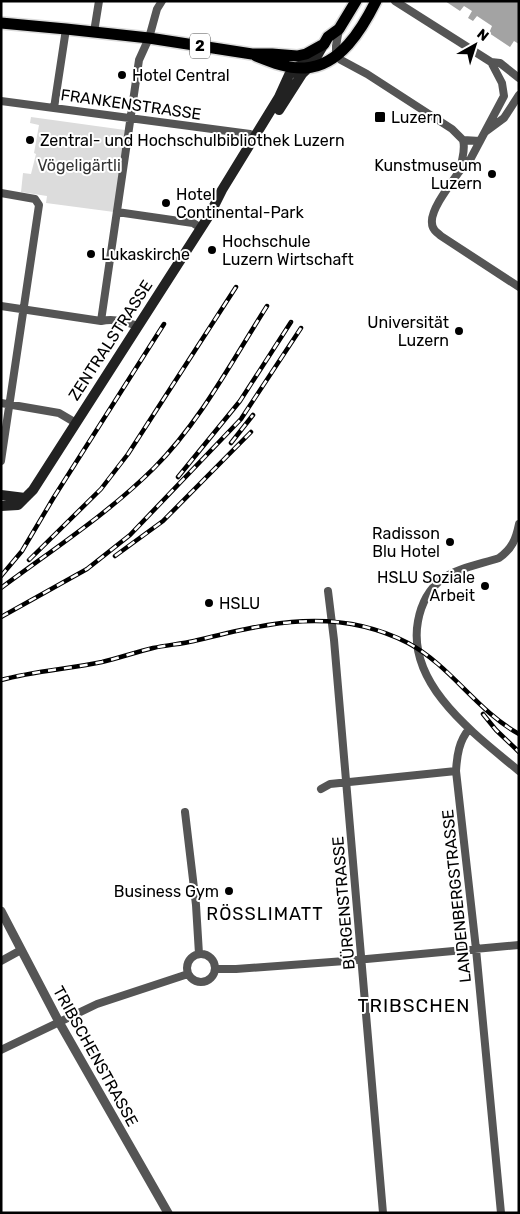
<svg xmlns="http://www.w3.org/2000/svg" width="520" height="1214" font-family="Rubik,sans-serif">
<rect width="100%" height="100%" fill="#fff"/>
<path fill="#dcdcdc" d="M31,117L125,130L114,212L46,203L47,196L21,192L23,173L31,174L36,154L34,153L39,125L30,123Z"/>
<path fill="#a3a3a3" d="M445,1H519V44L514,41L510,47L489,33L492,26L477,16L473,21L468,18L472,11L464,6L460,11Z"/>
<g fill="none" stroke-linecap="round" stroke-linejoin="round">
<defs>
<path id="primary" d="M1,23L66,29L149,38L252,54H272L297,56L306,54L324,44L328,37L339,29L356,1
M256,56C271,62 288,69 305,68C340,66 362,29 376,1"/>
</defs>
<use href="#primary" stroke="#dbdbdb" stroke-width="14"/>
<path stroke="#555" stroke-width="8" d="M395,1L491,62L500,63L519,78
M339,29L336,46V51L341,60L367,74L452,129L463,140L480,141
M94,32L99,1
M491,62L502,83L504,96L471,158L465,167L461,169C453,181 430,209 432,223C432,229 436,232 441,236L519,287
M1,101L250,134L256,136
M54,108L66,29
M485,132L504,118L519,95
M461,169C461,159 466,151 463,140
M1,193L35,199L39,205L1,461
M117,212L193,223L201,228
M1,306L101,321C114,318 125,321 137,326
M101,321L139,60L149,38L157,9L162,1
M1,403L59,413L76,423
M519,524C516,539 512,549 499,558C481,564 458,568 442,579C429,589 421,605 418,621C406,685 476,735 519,771
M328,591L334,640L383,1213
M469,729C459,741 457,755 456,771L476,949L501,1213
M321,789L330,784L456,771
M185,812L196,905L199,954
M187 968a14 14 0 1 1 28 0a14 14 0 1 1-28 0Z
M1,961L21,950
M215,969H236L345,961L519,945
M1,1050L97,1004L188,974"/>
<path stroke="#555" stroke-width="9" d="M1,911L59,1022L168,1213"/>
<path stroke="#222" stroke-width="10" d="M279,110L302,74L309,67
M1,495L25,498
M1,506L18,505L33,490L210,214L222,190L279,97L289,75L299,66L317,56L324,44"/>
<use href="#primary" stroke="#000" stroke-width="11"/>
<defs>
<path id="rail" d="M231,443L253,415
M178,477L240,401L291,322
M115,556L163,521L251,432
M29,560L101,489L128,454L236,287
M1,576L22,551L54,497L164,324
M1,588C52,550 109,513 154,468C200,422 232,361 267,306
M1,617L87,569L130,535L241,419L301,328
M1,680C34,671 68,669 102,662C119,658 136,652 153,648C167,645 181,644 194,641C268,623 336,606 408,643C451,666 476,710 519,734
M483,714L496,730L519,752"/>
</defs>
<use href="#rail" stroke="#000" stroke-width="4.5"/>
<use href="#rail" stroke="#fff" stroke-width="2.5" stroke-dasharray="8" stroke-linecap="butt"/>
</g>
<g fill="#000" stroke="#fff" stroke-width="2">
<circle cx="122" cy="75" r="5"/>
<rect x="374" y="111" width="12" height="12" rx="2.5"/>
<circle cx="30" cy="140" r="5"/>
<circle cx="492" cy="174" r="5"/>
<circle cx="166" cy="203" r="5"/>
<circle cx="212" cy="250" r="5"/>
<circle cx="91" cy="254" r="5"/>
<circle cx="459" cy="331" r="5"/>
<circle cx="450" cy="542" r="5"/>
<circle cx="485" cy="586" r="5"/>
<circle cx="209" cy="603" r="5"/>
<circle cx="229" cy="891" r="5"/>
</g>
<g text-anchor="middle" stroke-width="4" stroke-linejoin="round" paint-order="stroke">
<rect fill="#fff" stroke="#4c4c4c" stroke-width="1" x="190" y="33.5" width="20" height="25" rx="4"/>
<g font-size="15" font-weight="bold" fill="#000">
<text x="200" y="51">2</text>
</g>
<g font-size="16" fill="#000" stroke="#fff" text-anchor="start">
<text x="132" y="81">Hotel Central</text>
<text x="391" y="123">Luzern</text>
<text x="40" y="146">Zentral- und Hochschulbibliothek Luzern</text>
<text x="482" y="171" text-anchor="end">Kunstmuseum<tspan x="482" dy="18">Luzern</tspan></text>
<text x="176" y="200">Hotel<tspan x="176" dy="18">Continental-Park</tspan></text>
<text x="222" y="247">Hochschule<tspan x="222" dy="18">Luzern Wirtschaft</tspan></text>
<text x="101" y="260">Lukaskirche</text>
<text x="449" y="328" text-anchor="end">Universität<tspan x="449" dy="18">Luzern</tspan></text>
<text x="440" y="539" text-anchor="end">Radisson<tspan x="440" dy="18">Blu Hotel</tspan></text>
<text x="475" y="583" text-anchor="end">HSLU Soziale<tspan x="475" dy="18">Arbeit</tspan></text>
<text x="219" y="609">HSLU</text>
<text x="219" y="897" text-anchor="end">Business Gym</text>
</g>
<g font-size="16" fill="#000" stroke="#fff">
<text transform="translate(131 104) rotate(8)" y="6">FRANKENSTRASSE</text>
<text transform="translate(110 340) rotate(-57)" y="6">ZENTRALSTRASSE</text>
<text transform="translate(456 896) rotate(-96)" y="6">LANDENBERGSTRASSE</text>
<text transform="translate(343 903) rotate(-95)" y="6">BÜRGENSTRASSE</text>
<text transform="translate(96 1056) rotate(61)" y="6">TRIBSCHENSTRASSE</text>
</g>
<g font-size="16" fill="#333" stroke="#fff">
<text x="79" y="171">Vögeligärtli</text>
</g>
<g font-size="18" letter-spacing="1" fill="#000" stroke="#fff">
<text x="265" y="920">RÖSSLIMATT</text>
</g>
<g font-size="19" letter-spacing="1" fill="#000" stroke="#fff">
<text x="414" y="1012">TRIBSCHEN</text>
</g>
</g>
<rect width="520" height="1214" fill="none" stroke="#000000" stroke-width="5"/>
<g transform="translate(475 45) rotate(39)" stroke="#ffffff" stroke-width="4" paint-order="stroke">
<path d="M0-4L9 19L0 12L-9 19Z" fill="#000000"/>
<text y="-8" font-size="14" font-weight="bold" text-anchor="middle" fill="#000000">N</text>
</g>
</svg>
